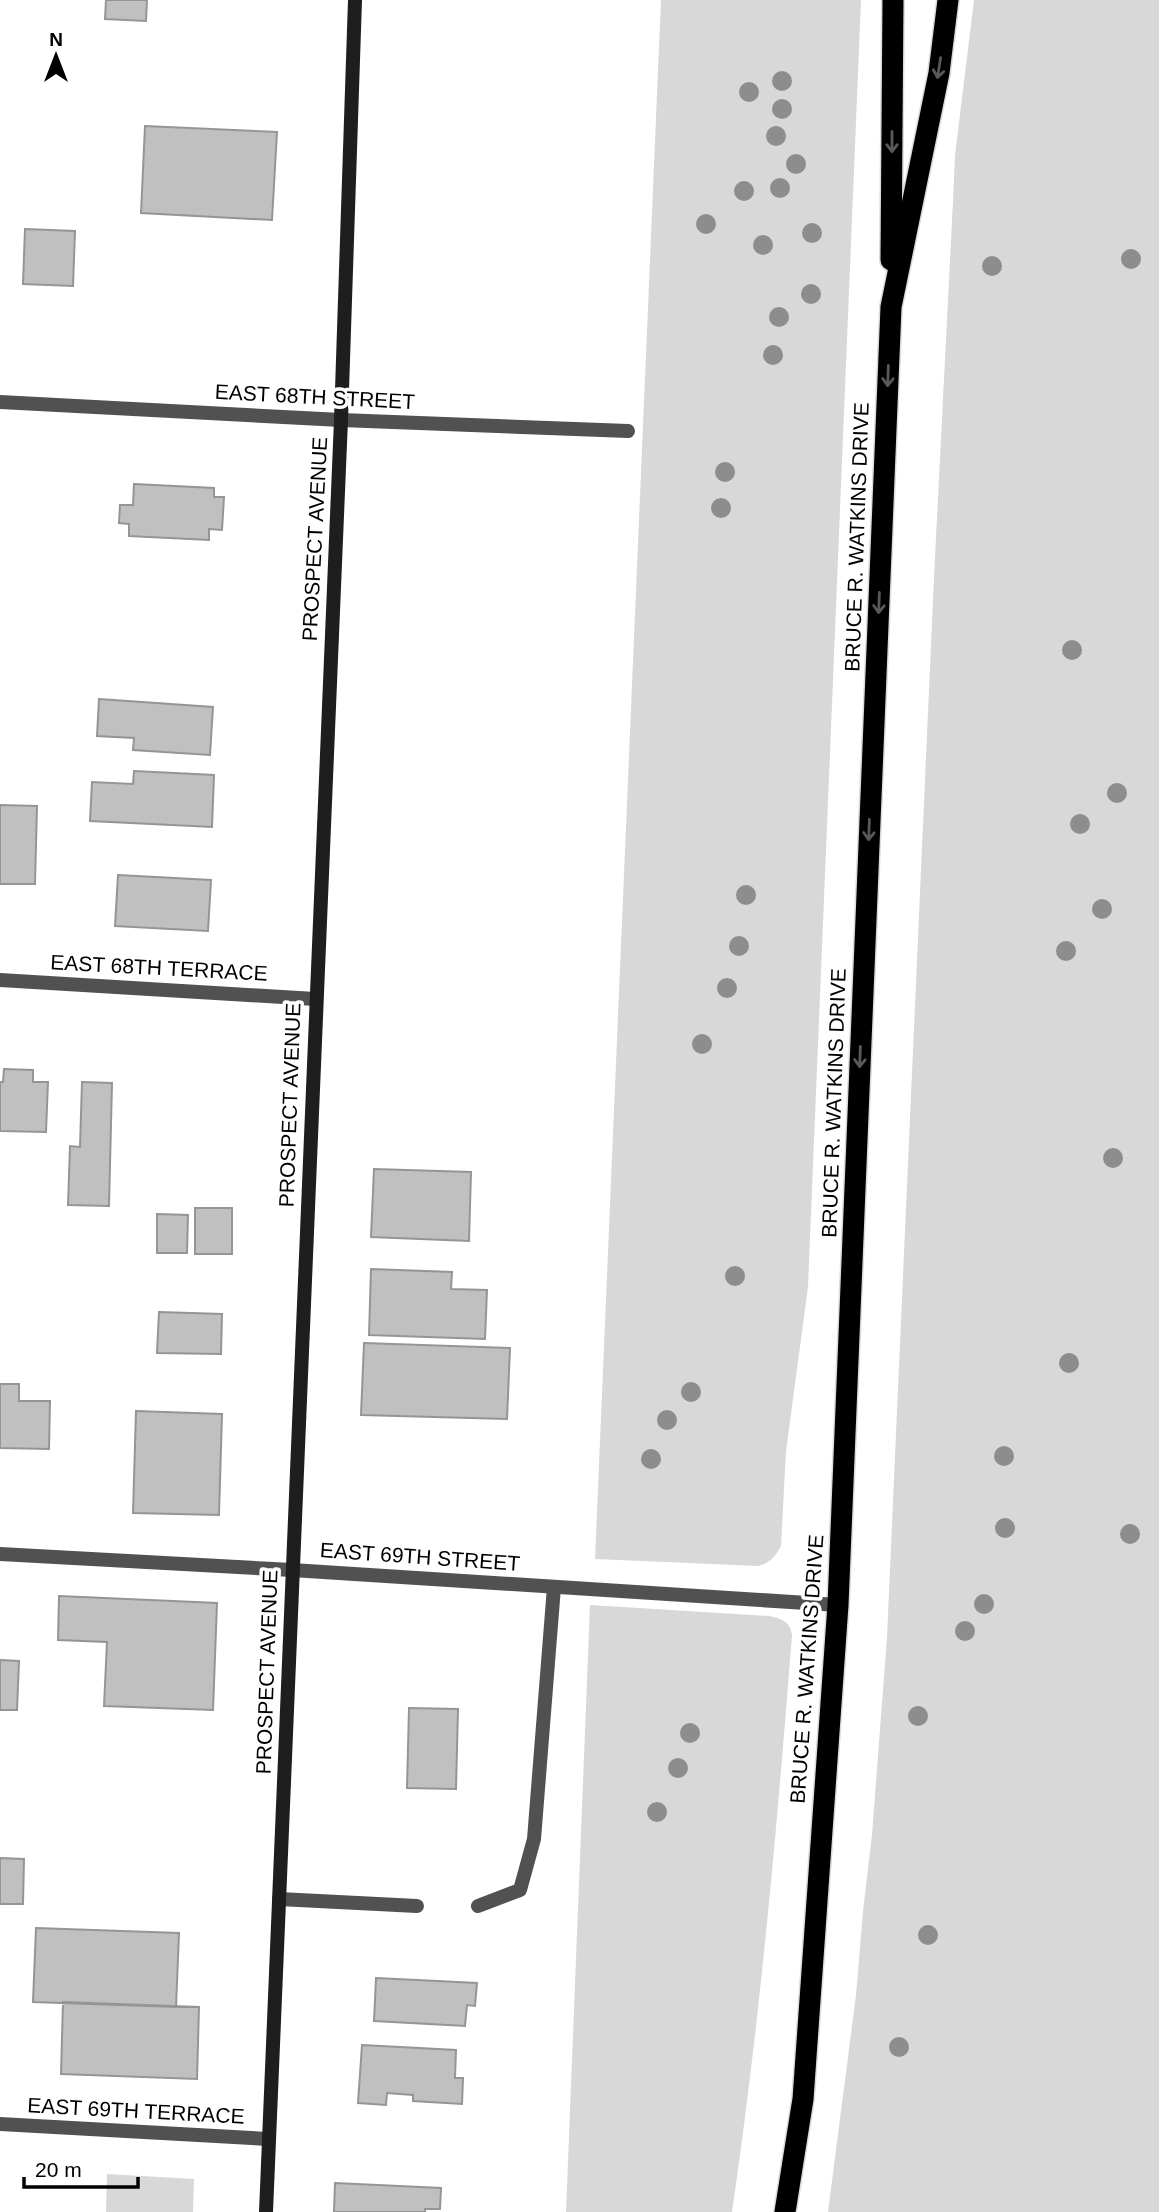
<svg xmlns="http://www.w3.org/2000/svg" width="1159" height="2212" font-family="Arial,sans-serif">
<rect width="100%" height="100%" fill="#fff"/>
<path fill="#d8d8d8" d="M661,0H861L808,1287L786,1451L781,1546C775,1557 770,1563 758,1566L595,1559Z
M974,0H1159V2212H828L856,1995L863,1911L872,1835L887,1637L934,577L953,201L955,155Z
M590,1605L769,1616C782,1619 790,1621 792,1635C777,1828 760,2021 732,2212H566Z
M107,2174L194,2179L193,2212H106Z"/>
<path fill="#c0c0c0" stroke="#959595" stroke-width="2" d="M106,0H147L146,21L105,19Z
M145,126L277,132L272,220L141,213Z
M25,229L75,231L73,286L23,284Z
M134,484L214,488V497H224L222,530L209,529V540L129,536V524L119,523L120,505H133Z
M99,699L213,707L210,755L133,750L134,738L97,736Z
M134,771L214,775L212,827L90,821L92,782L133,784Z
M0,805L37,806L35,884H0Z
M118,875L211,880L208,931L115,926Z
M4,1069L33,1070V1082H48L46,1132L0,1131V1082H3Z
M82,1082L112,1083L109,1206L68,1205L70,1146L80,1147Z
M374,1169L471,1172L469,1241L371,1237Z
M195,1208H232V1254H195Z
M157,1214L188,1215L187,1253H157Z
M371,1269L452,1272L451,1289L487,1290L485,1339L369,1335Z
M159,1312L222,1314L221,1354L157,1353Z
M364,1343L510,1348L507,1419L361,1415Z
M0,1384H19V1401H50L49,1449L0,1448Z
M136,1411L222,1414L219,1515L133,1513Z
M59,1596L217,1603L213,1710L104,1706L107,1642L58,1640Z
M0,1660L19,1661L17,1710H0Z
M409,1708L458,1709L456,1789L407,1788Z
M0,1858L24,1859L23,1904H0Z
M36,1928L179,1933L176,2007L33,2002Z
M376,1978L477,1983L475,2006L467,2005L465,2026L374,2021Z
M63,2002L199,2007L197,2079L61,2074Z
M362,2045L456,2050L455,2078H463L462,2104L413,2101V2095L387,2093L386,2105L358,2103Z
M335,2183L441,2188L440,2209H425V2212H334Z"/>
<g fill="none" stroke-linecap="round" stroke-linejoin="round">
<defs>
<path id="highway" d="M891,260L893,0
M785,2212L803,2099L838,1605L891,307L939,73L948,0"/>
</defs>
<use href="#highway" stroke="#dbdbdb" stroke-width="24"/>
<path stroke="#515151" stroke-width="14" d="M279,1899L417,1906
M478,1906L520,1890L534,1839L554,1587"/>
<path stroke="#515151" stroke-width="14" d="M0,402L341,420L628,431
M0,980L315,999
M0,1554L292,1570L838,1605
M0,2124L269,2139"/>
<path stroke="#1e1e1e" stroke-width="14" d="M266,2212L341,420L355,0"/>
<use href="#highway" stroke="#000" stroke-width="21"/>
</g>
<g fill="#8d8d8d">
<circle cx="782" cy="81" r="10"/>
<circle cx="749" cy="92" r="10"/>
<circle cx="782" cy="109" r="10"/>
<circle cx="776" cy="136" r="10"/>
<circle cx="796" cy="164" r="10"/>
<circle cx="780" cy="188" r="10"/>
<circle cx="744" cy="191" r="10"/>
<circle cx="706" cy="224" r="10"/>
<circle cx="812" cy="233" r="10"/>
<circle cx="763" cy="245" r="10"/>
<circle cx="1131" cy="259" r="10"/>
<circle cx="992" cy="266" r="10"/>
<circle cx="811" cy="294" r="10"/>
<circle cx="779" cy="317" r="10"/>
<circle cx="773" cy="355" r="10"/>
<circle cx="725" cy="472" r="10"/>
<circle cx="721" cy="508" r="10"/>
<circle cx="1072" cy="650" r="10"/>
<circle cx="1117" cy="793" r="10"/>
<circle cx="1080" cy="824" r="10"/>
<circle cx="746" cy="895" r="10"/>
<circle cx="1102" cy="909" r="10"/>
<circle cx="739" cy="946" r="10"/>
<circle cx="1066" cy="951" r="10"/>
<circle cx="727" cy="988" r="10"/>
<circle cx="702" cy="1044" r="10"/>
<circle cx="1113" cy="1158" r="10"/>
<circle cx="735" cy="1276" r="10"/>
<circle cx="1069" cy="1363" r="10"/>
<circle cx="691" cy="1392" r="10"/>
<circle cx="667" cy="1420" r="10"/>
<circle cx="1004" cy="1456" r="10"/>
<circle cx="651" cy="1459" r="10"/>
<circle cx="1005" cy="1528" r="10"/>
<circle cx="1130" cy="1534" r="10"/>
<circle cx="984" cy="1604" r="10"/>
<circle cx="965" cy="1631" r="10"/>
<circle cx="918" cy="1716" r="10"/>
<circle cx="690" cy="1733" r="10"/>
<circle cx="678" cy="1768" r="10"/>
<circle cx="657" cy="1812" r="10"/>
<circle cx="928" cy="1935" r="10"/>
<circle cx="899" cy="2047" r="10"/>
</g>
<defs><path id="oneway-shaft" d="M-6 0H5M1.5-3L5.5 0L1.5 3" fill="none" stroke-width="1.6" stroke-linecap="round" stroke-linejoin="round" transform="scale(1.75)"/></defs>
<g stroke="#595959">
<use href="#oneway-shaft" transform="translate(939 68) rotate(99)"/>
<use href="#oneway-shaft" transform="translate(892 142) rotate(90)"/>
<use href="#oneway-shaft" transform="translate(888 376) rotate(92)"/>
<use href="#oneway-shaft" transform="translate(879 603) rotate(92)"/>
<use href="#oneway-shaft" transform="translate(869 830) rotate(92)"/>
<use href="#oneway-shaft" transform="translate(860 1057) rotate(92)"/>
</g>
<g text-anchor="middle" stroke-width="7" stroke-linejoin="round" paint-order="stroke">
<g font-size="21" fill="#000" stroke="#fff">
<text transform="translate(315 397) rotate(3)" y="7">EAST 68TH STREET</text>
<text transform="translate(857 537) rotate(-88)" y="7">BRUCE R. WATKINS DRIVE</text>
<text transform="translate(315 539) rotate(-87)" y="7">PROSPECT AVENUE</text>
<text transform="translate(159 968) rotate(3)" y="7">EAST 68TH TERRACE</text>
<text transform="translate(834 1103) rotate(-88)" y="7">BRUCE R. WATKINS DRIVE</text>
<text transform="translate(290 1105) rotate(-88)" y="7">PROSPECT AVENUE</text>
<text transform="translate(420 1557) rotate(4)" y="7">EAST 69TH STREET</text>
<text transform="translate(807 1669) rotate(-86)" y="7">BRUCE R. WATKINS DRIVE</text>
<text transform="translate(267 1672) rotate(-88)" y="7">PROSPECT AVENUE</text>
<text transform="translate(136 2111) rotate(3)" y="7">EAST 69TH TERRACE</text>
</g>
</g>
<g transform="translate(56 56)" stroke="#ffffff" stroke-width="5" paint-order="stroke">
<path d="M0-5L12 26L0 18L-12 26Z" fill="#000000"/>
<text y="-10" font-size="19" font-weight="bold" text-anchor="middle" fill="#000000">N</text>
</g>
<path d="M24 2177v10h114v-10" fill="none" stroke="#000000" stroke-width="3.5"/>
<text x="35" y="2177" font-size="21" fill="#000000" stroke="#ffffff" stroke-width="5" paint-order="stroke">20 m</text>
</svg>
